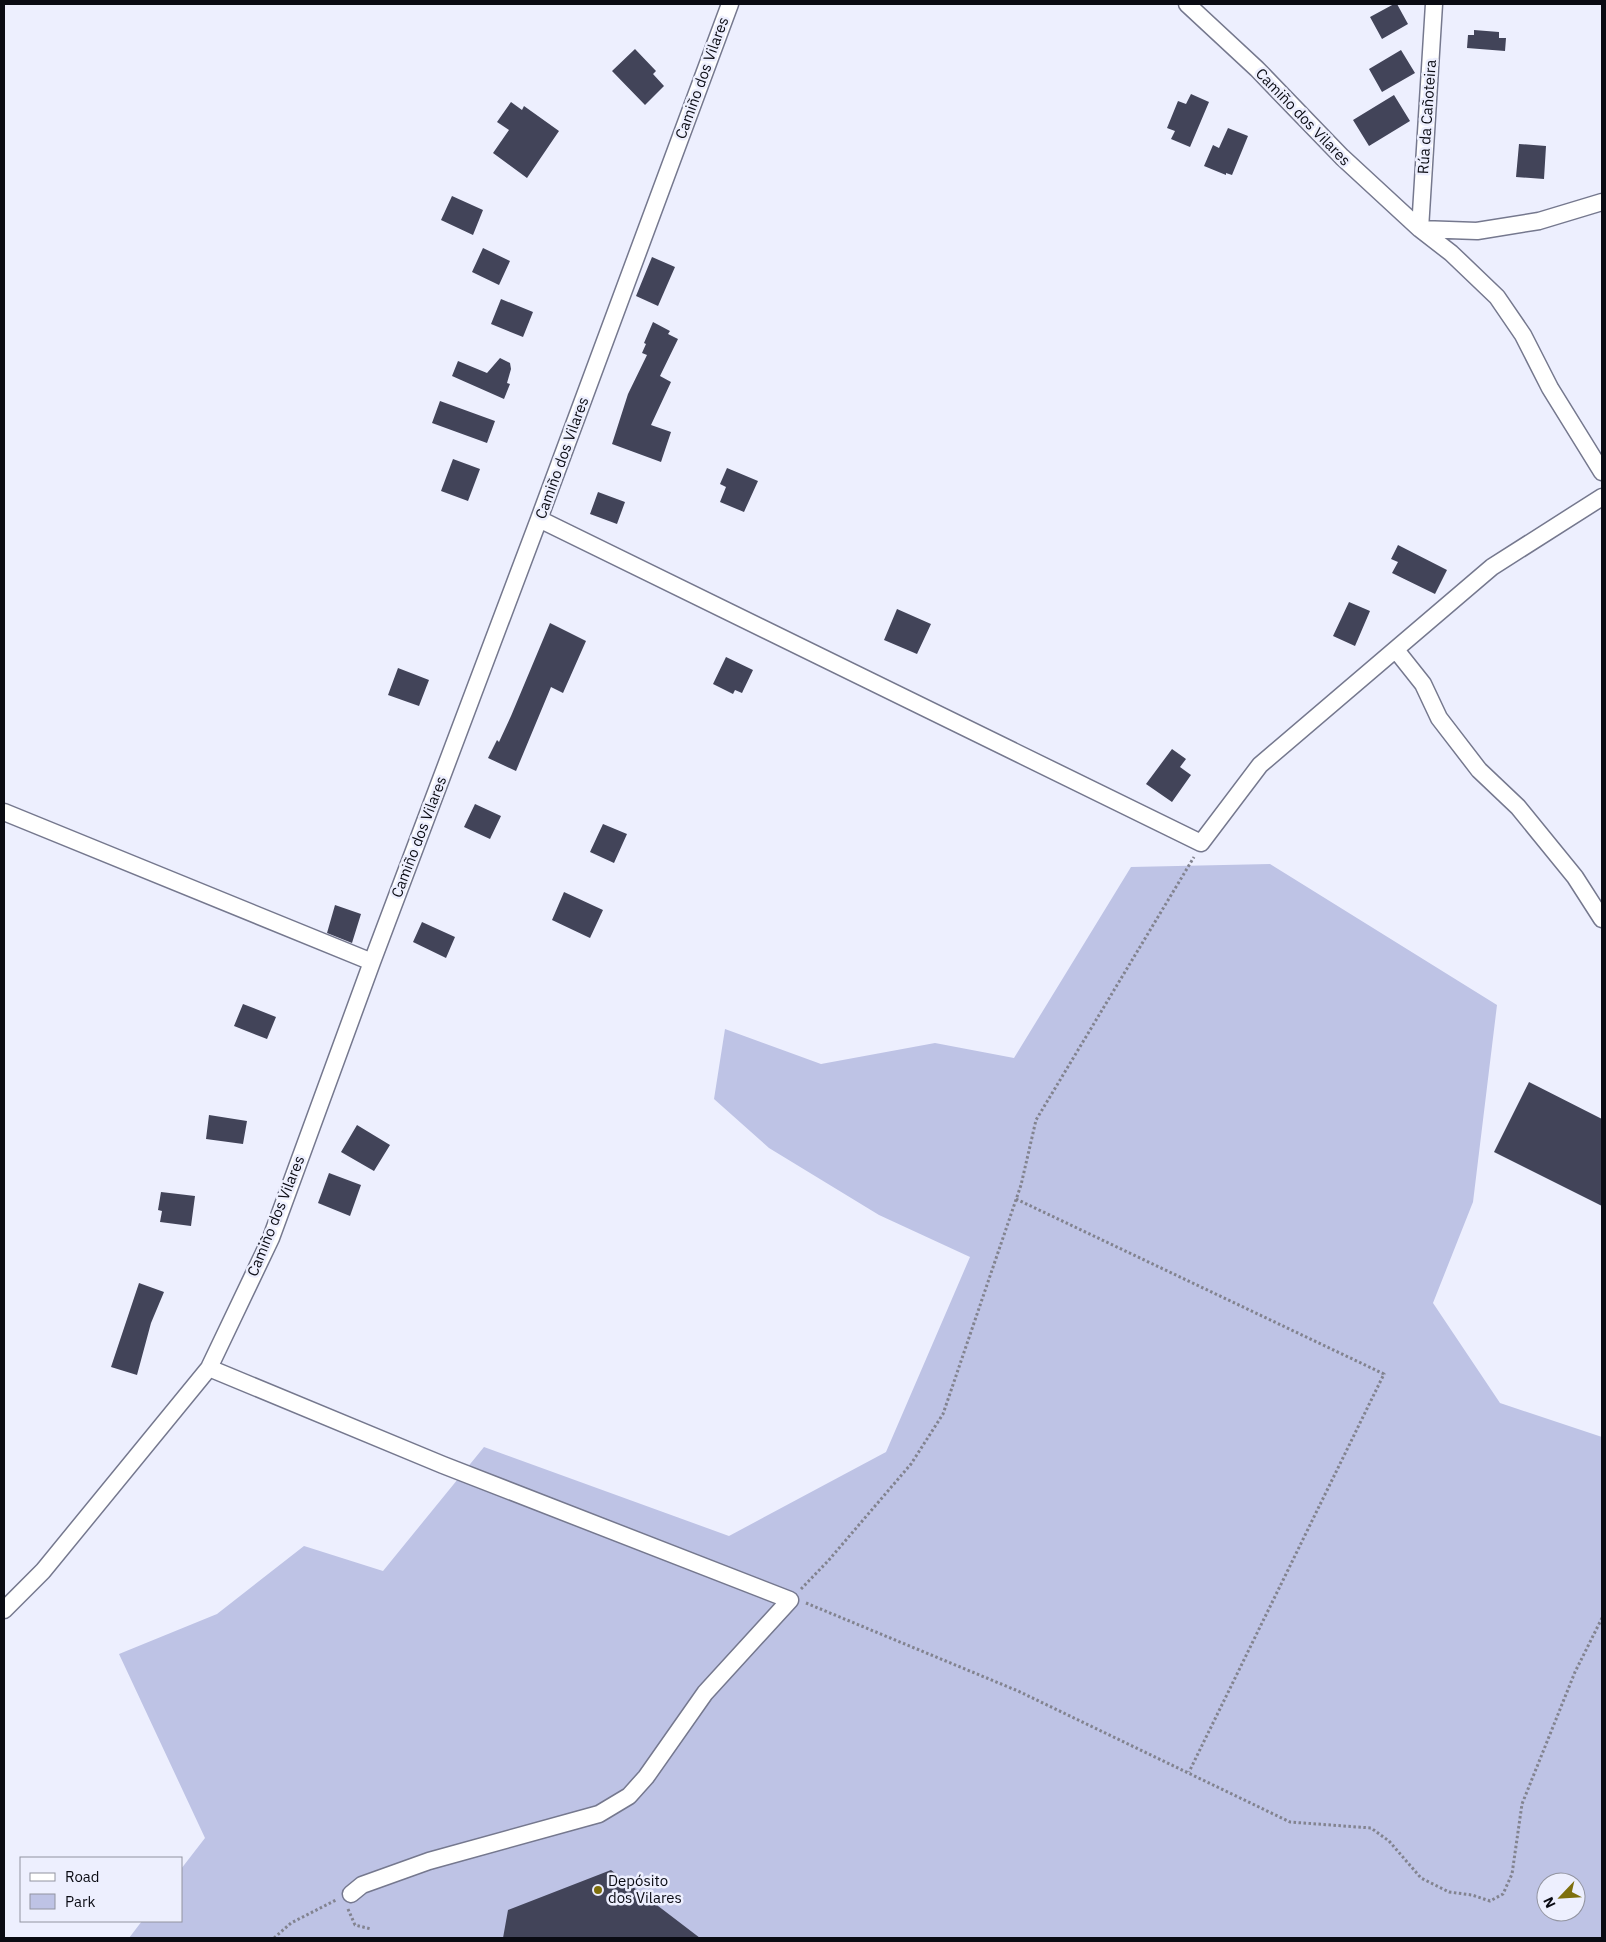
<svg xmlns="http://www.w3.org/2000/svg" width="1606" height="1942" font-family="'IBM Plex Sans',sans-serif">
<rect width="100%" height="100%" fill="#edeffe"/>
<path fill="#bec3e5" fill-rule="evenodd" d="M1270,864L1497,1005L1473,1202L1433,1303L1500,1403L1602,1437V1938H129L142,1921H181V1869L205,1838L119,1654L217,1614L304,1546L383,1571L484,1447L729,1536L886,1452L970,1257L879,1215L769,1148L714,1099L725,1029L821,1064L935,1043L1014,1058L1131,867ZM1546,1882H1576V1912H1546Z"/>
<path fill="#424459" d="M1394,4H1397L1408,24L1382,39L1370,17Z
M1474,30L1499,32V38H1506L1505,51L1467,48L1468,35H1474Z
M635,49L656,71L653,74L664,86L645,105L612,71Z
M1401,50L1415,73L1382,92L1369,69Z
M1191,94L1209,102L1190,147L1171,139L1175,131L1167,128L1178,101L1186,104Z
M1394,95L1410,121L1369,146L1353,120Z
M511,102L522,110L524,106L559,131L527,178L493,153L509,130L497,122Z
M1228,128L1248,136L1232,175L1226,173V175L1204,166L1213,145L1219,148Z
M1519,144L1546,146L1544,179L1516,177Z
M452,196L483,210L473,235L441,220Z
M483,248L510,261L499,285L472,272Z
M652,257L675,267L658,306L636,296Z
M501,299L533,312L523,337L491,324Z
M653,322L670,331L668,334L678,339L660,376L671,382L651,425L671,432L661,462L612,444L628,394L647,355L642,353L646,344L644,343Z
M500,358L510,363L511,369L507,383L510,384L504,399L452,376L458,361L487,373Z
M440,401L495,421L487,443L432,423Z
M453,459L480,469L468,501L441,491Z
M727,468L758,481L744,512L720,502L726,487L720,484Z
M598,492L625,502L617,524L590,514Z
M1398,545L1447,570L1435,594L1392,573L1398,562L1391,559Z
M1349,602L1370,611L1355,646L1333,636Z
M897,609L931,624L917,654L884,640Z
M550,623L586,641L563,693L551,687L516,771L488,758L497,740L499,742L511,716Z
M726,657L753,670L742,693L735,690L733,694L713,684Z
M398,668L429,680L419,706L388,695Z
M1172,749L1186,759L1180,767L1191,775L1172,802L1146,784Z
M475,804L501,816L490,839L464,827Z
M603,824L627,834L614,863L590,852Z
M564,892L603,910L590,938L552,920Z
M335,905L361,914L352,943L327,933Z
M422,922L455,937L446,958L413,942Z
M243,1004L276,1017L267,1039L234,1026Z
M1529,1082L1602,1119V1206L1494,1152Z
M209,1115L247,1121L243,1144L206,1139Z
M357,1125L390,1145L374,1171L341,1152Z
M329,1173L361,1185L350,1216L318,1203Z
M161,1192L195,1196L191,1226L160,1222L162,1211L158,1210Z
M139,1283L164,1292L151,1323L137,1375L111,1367Z
M611,1870L700,1938H503L508,1910Z"/>
<g fill="none" stroke-linecap="round" stroke-linejoin="round">
<defs>
<path id="minor" d="M1187,4L1257,69L1342,157L1420,229L1451,253L1497,297L1523,335L1550,388L1602,472
M1420,229L1434,4
M1420,229L1477,231L1539,221L1602,202
M539,519L1201,843L1260,765L1492,567L1602,497
M1396,650L1423,684L1439,718L1479,770L1518,807L1575,877L1602,919
M4,812L372,962
M209,1368L443,1465L790,1600L705,1693L646,1777L629,1796L599,1814L429,1861L362,1885L351,1894
M4,1610L43,1571L209,1368L271,1238L372,962L539,519L730,4"/>
</defs>
<use href="#minor" stroke="#75788e" stroke-width="19"/>
<path stroke="#82838f" stroke-width="3" stroke-dasharray="2.5 2.5" stroke-linecap="butt" d="M1016,1199L1384,1374L1189,1772
M801,1589L828,1561L911,1464L943,1414L1021,1185L1036,1120L1194,857
M806,1603L1018,1691L1290,1822L1371,1828L1389,1841L1421,1878L1449,1892L1472,1895L1490,1901L1503,1894L1512,1874L1522,1804L1575,1672L1602,1618
M348,1909L355,1925L371,1929
M274,1938L291,1923L336,1900"/>
<use href="#minor" stroke="#fff" stroke-width="16"/>
</g>
<circle fill="#7e6f0d" stroke="#edeffe" stroke-width="2" cx="598" cy="1890" r="5"/>
<g text-anchor="middle" stroke-width="5" stroke-linejoin="round" paint-order="stroke">
<g font-size="15" fill="#0a0b13" stroke="#edeffe">
<text transform="translate(702 78) rotate(-70)" y="5">Camiño dos Vilares</text>
<text transform="translate(1303 117) rotate(46)" y="5">Camiño dos Vilares</text>
<text transform="translate(1427 117) rotate(-86)" y="5">Rúa da Cañoteira</text>
<text transform="translate(562 458) rotate(-70)" y="5">Camiño dos Vilares</text>
<text transform="translate(419 837) rotate(-69)" y="5">Camiño dos Vilares</text>
<text transform="translate(276 1216) rotate(-68)" y="5">Camiño dos Vilares</text>
</g>
<g font-size="15" fill="#0a0b13" stroke="#edeffe" text-anchor="start">
<text x="608" y="1886">Depósito<tspan x="608" dy="17">dos Vilares</tspan></text>
</g>
</g>
<rect width="1606" height="1942" fill="none" stroke="#0a0b13" stroke-width="10"/>
<rect x="20" y="1857" width="162" height="65" fill="#edeffe" stroke="#9294a0"/>
<rect x="30" y="1873" width="25" height="8" fill="#ffffff" stroke="#9294a0"/>
<text x="65" y="1882" font-size="15" fill="#0a0b13">Road</text>
<rect x="30" y="1894" width="25" height="15" fill="#bec3e5" stroke="#9294a0"/>
<text x="65" y="1907" font-size="15" fill="#0a0b13">Park</text>
<g transform="translate(1561 1897) rotate(245)"><circle r="24" fill="#edeffe" stroke="#9294a0"/>
<path d="M0-4L9 19L0 12L-9 19Z" fill="#7e6f0d"/>
<text y="-8" font-size="14" font-weight="bold" text-anchor="middle" fill="#0a0b13">N</text>
</g>
</svg>
